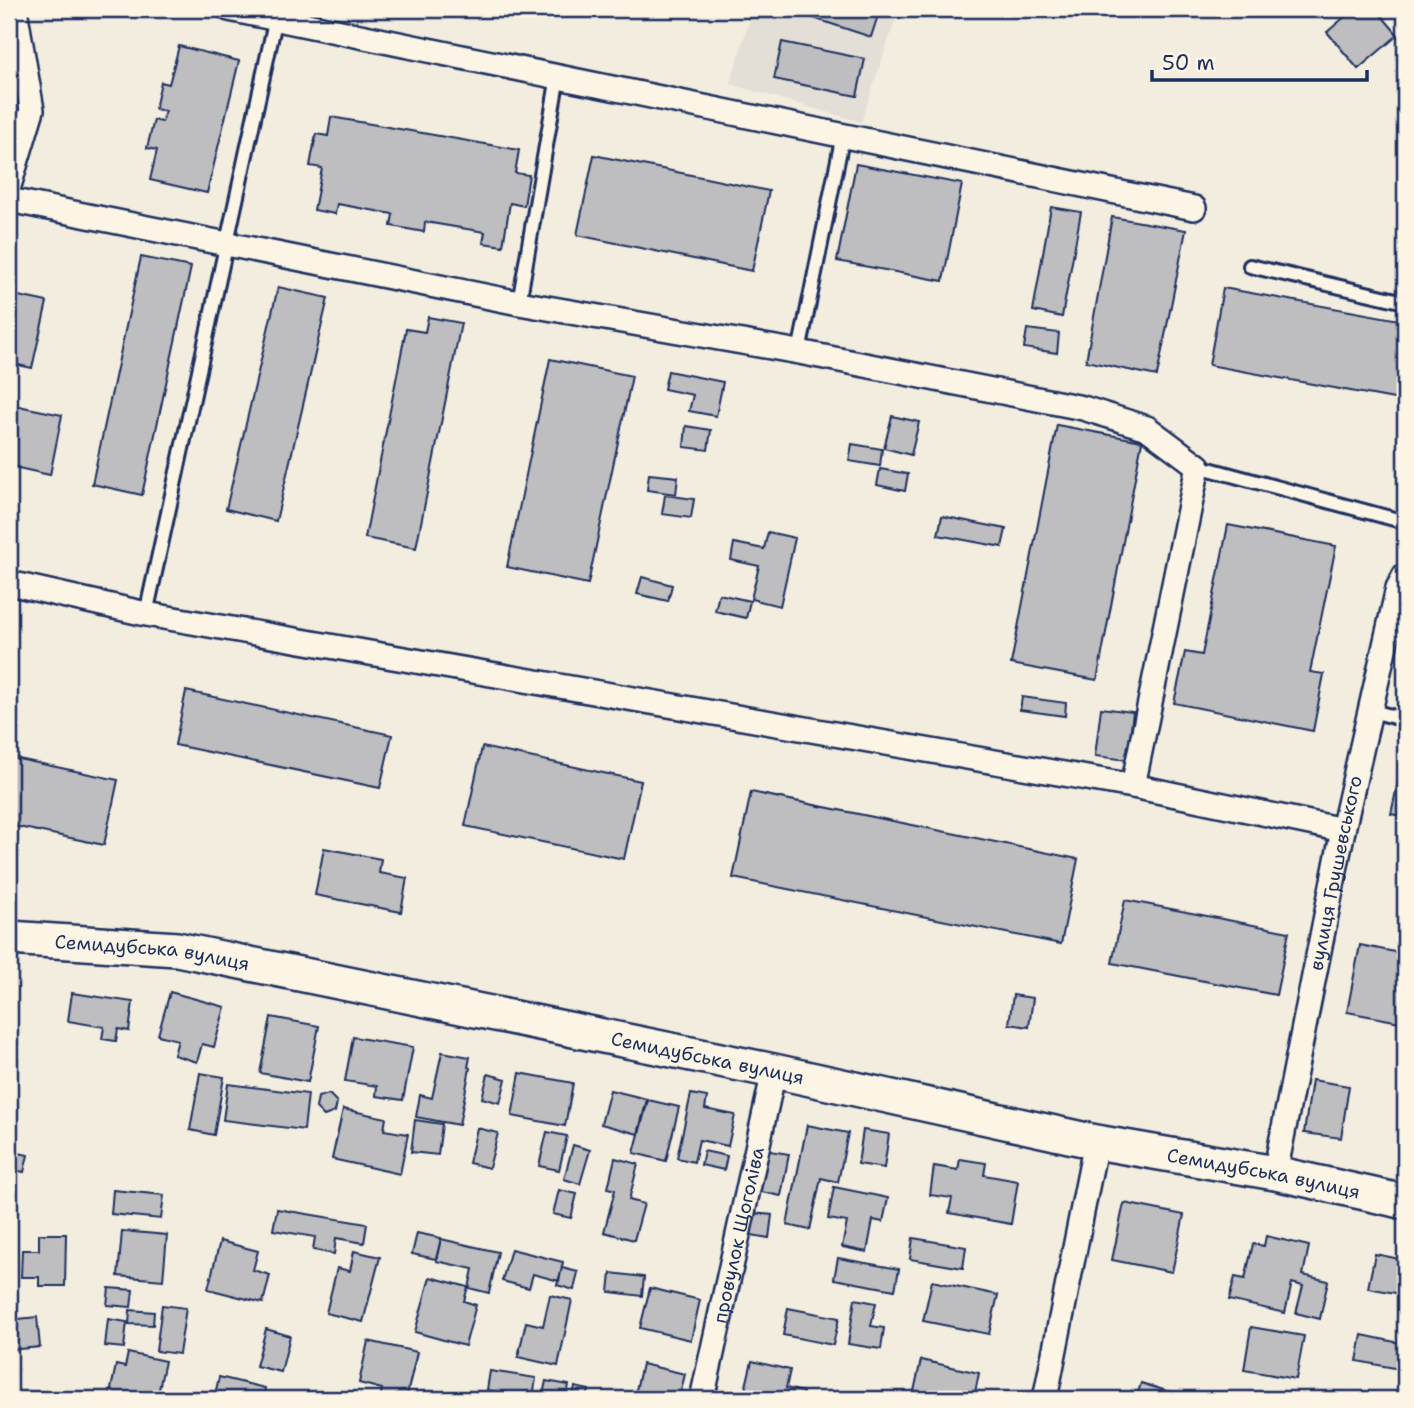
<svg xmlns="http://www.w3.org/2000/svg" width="1414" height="1408" font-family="'Shantell Sans',sans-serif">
<rect width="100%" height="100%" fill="#f3ede0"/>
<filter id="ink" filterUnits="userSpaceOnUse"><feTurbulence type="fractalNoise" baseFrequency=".0143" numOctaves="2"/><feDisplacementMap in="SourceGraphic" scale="14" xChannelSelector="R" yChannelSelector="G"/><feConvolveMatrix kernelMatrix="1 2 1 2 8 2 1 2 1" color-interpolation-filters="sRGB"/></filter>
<g filter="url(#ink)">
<path fill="#e3dfd6" d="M753,9H899L861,122L730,84Z"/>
<path fill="#bebec0" stroke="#1b2f5e" stroke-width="2" d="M786,9H880L871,37Z
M1354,9H1376L1398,35L1358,69L1327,32Z
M782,42L865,59L857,96L774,79Z
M179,46L239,61L207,193L150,180L157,150L147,148L154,120L162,122L165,111L155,109L161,82L169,84Z
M331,117L519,150L515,173L529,175L524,206L510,203L503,246L483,243L485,232L425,222L424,232L391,226L393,214L337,204L335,214L314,210L322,168L310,166L316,134L328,136Z
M594,155L769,191L752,271L577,235Z
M856,164L962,184L943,281L837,261Z
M1051,207L1081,212L1062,317L1033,311Z
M1112,217L1186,230L1157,376L1086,361Z
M141,257L191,267L142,495L92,484Z
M278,287L328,298L276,521L226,509Z
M1223,288L1405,321V401L1209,365Z
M9,294L47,302L32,368L9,363Z
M428,317L461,323L416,548L365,538L406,329L425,332Z
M1027,329L1059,333L1057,353L1024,348Z
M550,359L632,376L588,584L507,567Z
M668,371L723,382L716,416L689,411L693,395L664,389Z
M9,404L62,415L50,475L9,466Z
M892,416L919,422L911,455L884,448Z
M1057,425L1142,441L1097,680L1011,664Z
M686,426L711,430L708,450L684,447Z
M852,444L882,449L880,466L849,461Z
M880,469L908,474L905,491L877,485Z
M649,474L678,477L676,494L647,490Z
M665,495L694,499L691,518L662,514Z
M942,516L1006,529L1002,547L938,535Z
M1228,525L1336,546L1310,672L1324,674L1313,731L1174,703L1185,652L1202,655Z
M768,532L795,538L780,606L751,599L759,566L731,560L734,543L764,549Z
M642,577L672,585L668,601L637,594Z
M719,594L750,601L746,618L715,611Z
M186,691L392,735L380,788L175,745Z
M1022,697L1066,703L1065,716L1020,710Z
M1101,708L1133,712L1127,760L1095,756Z
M482,747L641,781L624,859L465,826Z
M1405,749V817L1391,814Z
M9,757L118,780L104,845L9,825Z
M751,792L1078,859L1061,944L733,878Z
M324,848L381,859L379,873L407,878L401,912L315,895Z
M1125,900L1289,932L1276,995L1112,963Z
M1360,945L1405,954V1023L1347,1012Z
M170,992L225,1007L214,1047L202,1044L197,1062L174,1055L178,1040L158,1035Z
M72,993L133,1002L129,1031L118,1029L116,1041L102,1039L104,1027L68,1021Z
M1013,995L1033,998L1029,1027L1009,1024Z
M271,1017L319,1026L308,1082L260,1073Z
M353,1037L413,1047L403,1100L376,1096L377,1086L345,1081Z
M442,1052L470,1057L468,1067L470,1068L459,1125L416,1117L420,1095L432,1098Z
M200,1073L224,1077L214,1135L190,1130Z
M520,1073L573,1083L565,1126L512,1116Z
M488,1074L506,1079L500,1103L482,1098Z
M1312,1080L1349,1086L1341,1138L1304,1133Z
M228,1084L308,1094L304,1130L223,1120Z
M610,1090L647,1099L638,1134L601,1124Z
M329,1094L337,1102L335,1112L324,1116L316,1108L318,1097Z
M691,1094L707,1097L705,1109L735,1115L728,1146L699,1140L694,1162L677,1158Z
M648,1100L679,1107L666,1161L634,1153Z
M343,1109L386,1118L384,1130L408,1134L400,1174L332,1159Z
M415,1120L442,1124L438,1155L411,1152Z
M807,1125L848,1133L838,1182L821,1178L810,1230L787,1225Z
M477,1128L498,1133L489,1168L469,1163Z
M863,1130L889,1134L884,1168L858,1164Z
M547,1132L567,1136L559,1170L539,1166Z
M573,1145L590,1150L580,1184L564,1179Z
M764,1150L789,1154L781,1196L757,1191Z
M9,1151L28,1155L24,1172L9,1169Z
M704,1151L727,1156L724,1170L701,1165Z
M615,1158L638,1164L629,1200L644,1204L634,1240L604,1232L615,1190L608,1188Z
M960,1159L986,1163L984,1175L1018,1181L1011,1224L949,1213L952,1198L930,1195L934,1166L958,1170Z
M834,1187L888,1198L883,1222L873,1220L867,1252L842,1247L847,1222L828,1219Z
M113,1190L164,1195L161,1219L111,1214Z
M559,1190L577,1194L571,1218L553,1214Z
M1124,1203L1184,1215L1172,1272L1112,1260Z
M277,1209L367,1224L364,1243L336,1238L334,1254L313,1250L315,1237L273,1230Z
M753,1213L772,1215L769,1238L751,1235Z
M122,1231L167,1235L163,1280L118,1276Z
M417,1233L441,1238L436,1259L412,1254Z
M39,1234H66L65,1286H39V1277H21L22,1250H39Z
M1266,1236L1309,1246L1303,1275L1328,1281L1320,1319L1296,1313L1303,1286L1292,1283L1285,1313L1229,1300L1235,1277L1245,1279L1253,1244L1264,1246Z
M913,1238L966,1247L963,1268L910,1259Z
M441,1239L498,1252L489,1293L469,1288L473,1269L436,1261Z
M220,1241L258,1251L253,1270L270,1275L263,1303L208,1289Z
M511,1249L563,1262L559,1281L533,1274L529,1288L502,1281Z
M354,1251L380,1257L363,1322L326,1313L337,1268L350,1271Z
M1375,1254L1405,1260V1307L1399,1306L1401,1294L1368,1288Z
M838,1258L899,1269L895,1290L834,1279Z
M562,1268L578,1272L574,1290L557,1285Z
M611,1273L644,1277L642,1296L609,1292Z
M430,1277L468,1287L464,1301L476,1305L465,1346L415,1332Z
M932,1281L998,1295L989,1334L923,1321Z
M109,1288L133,1290L131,1307L107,1305Z
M650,1288L700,1300L691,1340L640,1328Z
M550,1295L572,1300L558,1366L518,1357L526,1322L543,1326Z
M855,1299L876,1303L871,1326L884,1328L881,1349L848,1344Z
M162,1305L186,1308L179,1354L156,1351Z
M788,1308L839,1318L833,1345L783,1335Z
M130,1310L154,1312L153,1325L129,1324Z
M37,1317L40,1347L9,1350V1320Z
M108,1319L127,1322L124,1348L105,1346Z
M1251,1327L1304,1336L1296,1379L1244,1370Z
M266,1329L290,1336L281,1372L256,1366Z
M1362,1335L1405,1344V1370L1357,1361Z
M368,1341L417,1352L406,1399H380L382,1389L359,1383Z
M128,1353L165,1361L157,1399H109L116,1365L125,1367Z
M921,1360L979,1373L974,1398L980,1399H932L933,1395L914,1391Z
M752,1361L790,1370L786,1388L803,1392L801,1399H743Z
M642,1364L685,1374L679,1399H634Z
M490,1371L536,1378L533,1397L487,1390Z
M219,1377L265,1388L263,1399H214Z
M546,1381L569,1385L566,1399H542Z
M1141,1383L1170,1392L1168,1399H1136Z
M575,1387L589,1390L587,1399H572Z
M340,1393L363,1398L362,1399H339Z"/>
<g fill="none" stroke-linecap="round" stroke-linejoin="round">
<defs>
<path id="lane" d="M1250,266L1405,302
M519,303L558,76
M799,352L843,135
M1198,466L1405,522
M146,614L276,17
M1369,710L1405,720"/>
<g id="street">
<path d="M229,9L1194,208"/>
<path d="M9,186L32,110L15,9"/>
<path d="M9,200L519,303L799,352L1083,408L1147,428L1198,466L1133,786"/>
<path d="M9,583L146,614L1133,786L1343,830"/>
<path id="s1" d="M1275,1173L1343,830L1398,588L1405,575"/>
<path id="s2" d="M702,1399L774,1071"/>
<path d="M1045,1399L1096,1142"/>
</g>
<g id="secondary">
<path id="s3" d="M9,938L177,949L774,1071L1096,1142L1275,1173L1405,1202"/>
</g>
</defs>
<use href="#lane" stroke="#1b2f5e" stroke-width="18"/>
<use href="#street" stroke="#1b2f5e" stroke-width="28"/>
<use href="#secondary" stroke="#1b2f5e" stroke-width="38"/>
<use href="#lane" stroke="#fcf5e5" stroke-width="12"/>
<use href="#street" stroke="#fcf5e5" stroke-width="23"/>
<use href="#secondary" stroke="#fcf5e5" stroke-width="33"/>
</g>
</g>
<g text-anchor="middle" stroke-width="5" stroke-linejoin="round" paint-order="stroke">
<g font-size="19" fill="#1b2f5e" stroke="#fcf5e5">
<text dy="7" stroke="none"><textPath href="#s1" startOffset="306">вулиця Грушевського</textPath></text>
<text dy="7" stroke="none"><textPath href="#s3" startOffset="144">Семидубська вулиця</textPath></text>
<text dy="7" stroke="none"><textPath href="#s3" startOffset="710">Семидубська вулиця</textPath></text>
<text dy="7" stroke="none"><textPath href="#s3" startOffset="1278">Семидубська вулиця</textPath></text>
<text dy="7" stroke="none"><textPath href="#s2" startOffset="168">провулок Щоголіва</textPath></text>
</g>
</g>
<rect width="1414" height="1408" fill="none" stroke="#fcf5e5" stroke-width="35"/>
<rect x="18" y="18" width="1379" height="1373" fill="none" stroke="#1b2f5e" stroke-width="2.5" filter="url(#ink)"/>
<path d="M1152 70v10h215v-10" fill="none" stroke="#1b2f5e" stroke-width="3.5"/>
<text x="1162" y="70" font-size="21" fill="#1b2f5e" stroke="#fcf5e5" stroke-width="5" paint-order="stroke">50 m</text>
</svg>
